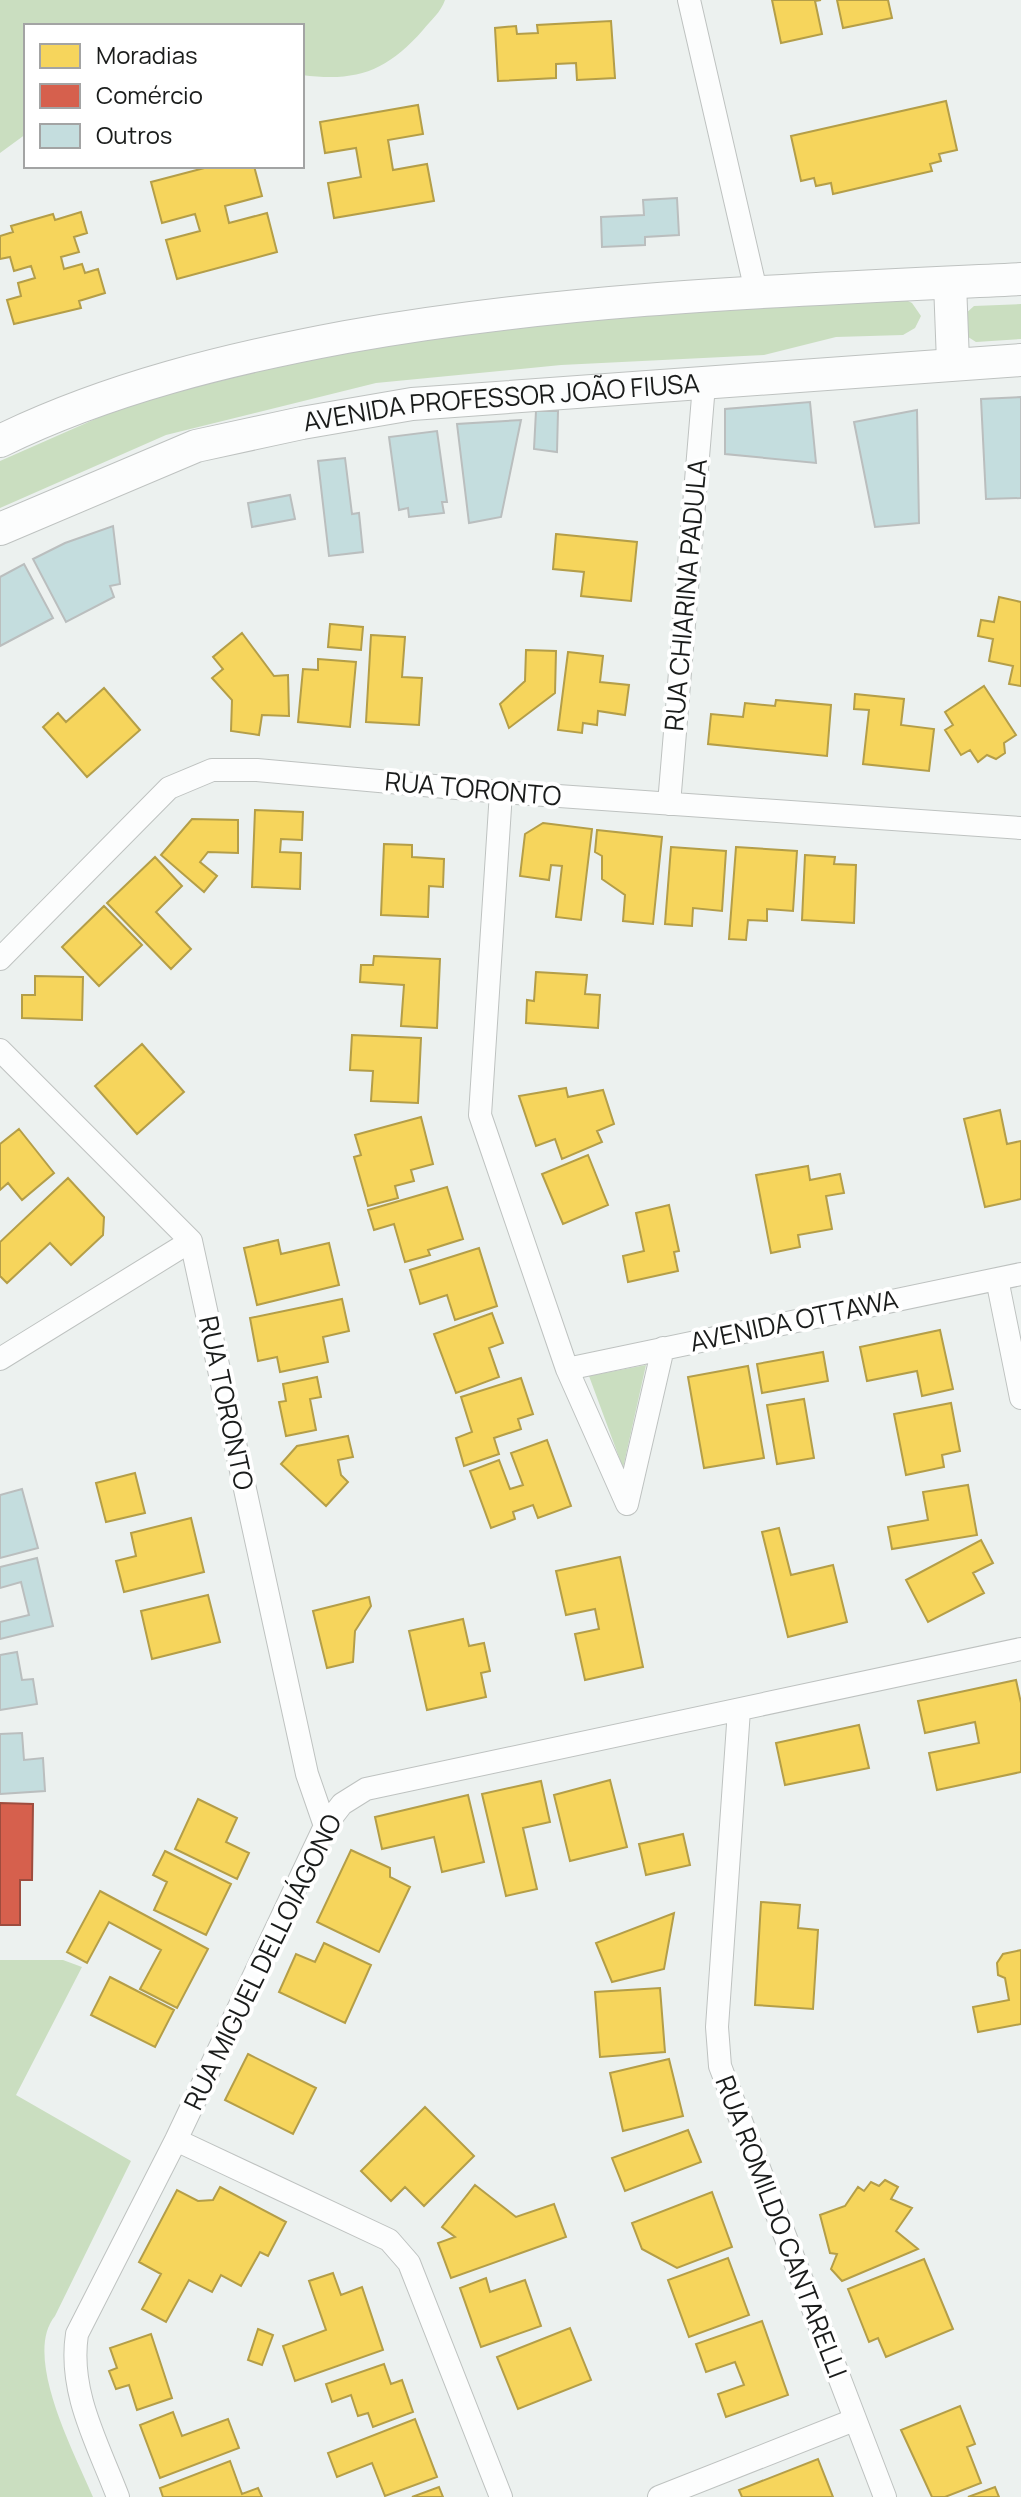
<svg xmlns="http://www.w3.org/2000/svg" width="1021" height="2497" font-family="Manrope,sans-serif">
<rect width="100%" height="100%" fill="#ecf1ef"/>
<path fill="#cadec0" d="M0,0H445C441,12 431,20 423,30C386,72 356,82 302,75V26H26V134L0,153Z
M902,298L912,303L921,316L915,328L903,335L836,337L764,355L561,365L376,383L166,435L0,508V461L143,398L317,354L463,328Z
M1021,304V339L976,342L965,335L964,315L974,306Z
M646,1365L623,1468L589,1376Z
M0,1960H63L82,1967L16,2095L131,2161L55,2316C22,2356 75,2454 93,2497H0Z"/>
<path fill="#f6d55c" stroke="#b49e48" stroke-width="2" d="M772,0H821L815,1L822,34L781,43Z
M837,0H888L892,18L843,28Z
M611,21L615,78L577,80L576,63L556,64V78L498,81L495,28L516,26L517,34L538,33L537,25Z
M946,101L957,150L939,154L941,161L930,164L932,171L833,194L831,183L816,186L814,178L801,181L791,136Z
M418,105L423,134L388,140L393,170L427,164L434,201L334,218L328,183L361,177L356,148L325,153L320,122Z
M212,166H254L262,196L225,206L229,223L267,213L277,252L177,279L166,240L200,231L195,214L162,223L151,182Z
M81,212L87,233L74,237L79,252L61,257L64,269L82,264L85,273L98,269L105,293L79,301L81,308L14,324L7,300L21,296L18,283L35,278L31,266L14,271L10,257L0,259V236L13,232L11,226L53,214L55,220Z
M556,534L637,542L631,601L581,596L584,572L553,569Z
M999,597L1021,602V686L1009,684L1013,666L989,661L993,639L978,636L981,620L994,622Z
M330,624L363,627L361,650L328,647Z
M242,633L274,676L288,675L289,716L262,715L259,735L231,731L232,700L212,678L223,669L213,657Z
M371,635L405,637L402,677L422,678L419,725L366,722Z
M526,650L556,651L555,693L509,728L500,704L525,681Z
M568,652L603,656L600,682L629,685L625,715L598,711L597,725L583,723L582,733L558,730Z
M318,659L356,662L350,727L298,722L303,669L318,670Z
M984,686L1016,735L1004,743L1005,753L996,759L987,755L978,762L970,750L961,755L945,730L953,725L945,712Z
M104,688L140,730L87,777L43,727L58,713L66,722Z
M855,694L904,699L901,725L934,729L929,771L863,764L869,710L854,709Z
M776,700L831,705L827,756L708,744L711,714L743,717L745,703L775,706Z
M255,810L303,812L302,840L281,839L280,852L301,853L300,889L252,887Z
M192,819L238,820V853L208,852L200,862L217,876L204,892L161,855Z
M543,823L592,829L581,920L556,917L562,866L551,865L549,880L520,876L525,834Z
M597,830L662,837L653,924L623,921L625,895L602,879V856L595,852Z
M384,844L412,845V857L444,859L443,887L429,886L428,917L381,915Z
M671,847L726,851L722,911L693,908L692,926L665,924Z
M736,847L797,851L793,911L767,909V921L748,920L746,940L729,939Z
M805,855L835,857L834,864L856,865L854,923L802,920Z
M155,857L182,886L156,912L191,949L171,969L107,903Z
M104,906L142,945L99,986L62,947Z
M374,956L440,959L437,1028L401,1026L404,985L360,982L361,965H373Z
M536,972L587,975L585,994L600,995L598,1028L526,1023L527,1000L534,1001Z
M35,976L83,977L82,1020L22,1018V995H35Z
M352,1035L421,1038L418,1103L371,1101L373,1071L350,1070Z
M142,1044L184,1092L137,1134L95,1086Z
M566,1088L568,1097L603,1090L614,1124L597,1131L602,1142L562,1159L555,1139L536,1146L519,1096Z
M1000,1110L1007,1144L1021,1141V1199L985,1207L964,1119Z
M421,1117L433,1164L411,1170L414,1181L395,1186L398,1198L368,1206L354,1157L361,1155L355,1135Z
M19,1129L54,1173L22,1200L8,1183L0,1190V1144Z
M588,1155L608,1205L563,1224L542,1174Z
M808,1166L810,1180L840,1174L844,1193L826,1196L832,1229L798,1235L800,1247L771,1253L756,1175Z
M68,1178L104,1217L103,1235L71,1265L50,1243L7,1283L0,1276V1242Z
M447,1187L463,1239L428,1250L430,1255L405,1262L394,1224L374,1230L368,1210Z
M669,1205L679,1251L674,1252L678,1271L628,1282L623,1256L644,1251L636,1213Z
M278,1240L281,1254L329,1243L339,1285L257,1305L244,1248Z
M479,1248L497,1306L455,1320L447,1295L420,1304L410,1270Z
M342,1299L349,1331L323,1337L328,1362L280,1372L277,1357L258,1361L250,1318Z
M492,1313L503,1343L489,1348L499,1377L456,1393L434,1334Z
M940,1330L953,1389L922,1396L917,1371L867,1381L860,1347Z
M823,1352L828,1381L762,1393L757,1364Z
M748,1366L764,1458L704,1468L688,1377Z
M317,1377L321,1397L310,1399L316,1430L286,1436L279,1402L286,1401L283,1384Z
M521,1378L533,1414L518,1419L521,1429L494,1438L499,1454L464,1466L456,1438L472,1432L461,1397Z
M804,1399L814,1458L777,1464L767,1405Z
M951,1403L960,1451L942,1455L944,1467L906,1475L894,1414Z
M348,1436L353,1457L338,1460L341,1475L348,1482L326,1506L281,1464L297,1446Z
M547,1440L571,1506L538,1518L533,1505L513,1512L515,1519L491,1528L470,1471L499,1460L510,1489L523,1485L511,1453Z
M135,1473L145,1513L106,1522L96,1483Z
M968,1485L977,1535L892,1549L888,1527L928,1520L923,1492Z
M191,1518L204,1572L124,1592L116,1561L136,1556L131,1533Z
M779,1528L791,1575L833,1565L847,1622L788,1637L762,1532Z
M981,1540L993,1563L973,1573L984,1593L928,1622L906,1580Z
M620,1557L643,1667L585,1680L575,1634L599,1629L595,1609L566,1615L556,1571Z
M208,1595L220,1642L152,1659L141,1611Z
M369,1597L371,1606L355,1631L353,1662L327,1668L313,1611Z
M463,1619L469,1646L484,1643L490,1671L481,1673L486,1697L427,1710L409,1631Z
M1016,1680L1021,1703V1772L937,1790L929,1753L979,1743L975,1722L925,1733L918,1701Z
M859,1725L869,1768L785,1785L776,1743Z
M610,1780L627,1847L570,1861L554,1795Z
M541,1781L550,1822L523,1828L537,1889L506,1896L482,1794Z
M468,1795L484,1862L442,1872L434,1837L382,1849L375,1817Z
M198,1799L237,1818L226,1842L249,1853L237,1879L175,1849Z
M683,1834L690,1865L646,1875L639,1844Z
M351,1850L390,1868V1877L410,1887L379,1952L317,1922Z
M165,1851L231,1884L206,1935L154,1910L167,1882L153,1875Z
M100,1891L208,1949L177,2008L140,1989L161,1950L109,1922L87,1963L67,1952Z
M761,1902L800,1905L798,1928L818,1930L813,2009L755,2005Z
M674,1913L664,1969L612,1982L596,1943Z
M324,1943L371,1965L345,2023L279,1992L296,1954L315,1962Z
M1021,1950V2024L978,2032L973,2007L1009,2000L1005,1978L998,1975L997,1963L1003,1954Z
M110,1977L174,2010L155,2047L91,2015Z
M660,1988L665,2052L600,2057L595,1992Z
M248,2054L316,2088L293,2134L225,2100Z
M669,2059L683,2116L623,2131L610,2073Z
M425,2107L474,2156L424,2206L405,2187L391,2201L361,2171Z
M688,2130L701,2162L625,2191L612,2158Z
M885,2180L898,2187L891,2199L912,2208L896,2231L918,2249L842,2281L831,2269L837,2254L830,2253L820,2215L845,2206L858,2187L864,2191L871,2182L879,2186Z
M475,2185L516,2217L554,2204L566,2237L451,2278L438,2243L455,2237L442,2227Z
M220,2187L286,2222L268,2256L260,2252L241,2286L221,2275L212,2292L189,2280L166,2322L142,2309L161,2274L139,2262L177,2190L198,2201L213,2200Z
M712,2192L732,2247L677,2268L642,2249L632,2223Z
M728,2258L749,2315L689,2337L668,2280Z
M924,2259L953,2329L886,2357L878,2338L869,2342L848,2289Z
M333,2273L341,2295L362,2287L383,2350L295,2381L283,2346L326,2330L309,2281Z
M486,2278L490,2292L525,2280L541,2326L481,2347L460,2288Z
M762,2321L788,2395L726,2417L718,2394L744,2385L735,2362L706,2372L696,2344Z
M570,2328L591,2380L518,2409L497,2357Z
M258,2329L273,2335L262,2365L248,2360Z
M151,2334L172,2398L137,2410L129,2385L116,2389L109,2371L117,2368L110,2348Z
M384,2364L391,2384L402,2380L413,2412L373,2427L368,2413L358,2416L351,2395L332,2402L326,2384Z
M960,2406L975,2444L967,2447L981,2483L945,2497H932L901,2430Z
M173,2412L182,2436L228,2419L239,2448L160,2478L140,2425Z
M415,2419L437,2477L385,2496L372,2463L337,2477L328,2453Z
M818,2459L833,2497H742L739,2490Z
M230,2461L242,2494L258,2488L262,2497H163L160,2488Z
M439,2487L443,2497H412Z
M995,2487L999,2497H968Z"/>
<path fill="#d6604d" stroke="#9e4c3e" stroke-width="2" d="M0,1803L33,1804L32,1880H20V1925H0Z"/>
<path fill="#c4ddde" stroke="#babebe" stroke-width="2" d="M677,198L679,235L645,237V245L602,247L601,217L644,215L643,200Z
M1021,397V498L986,499L981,399Z
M810,402L816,463L725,454V409Z
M917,410L919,523L875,527L854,422Z
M536,411H558L557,452L534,449Z
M521,420L501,517L469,523L457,424Z
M437,431L447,502H442L444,513L409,517L408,508L399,510L389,437Z
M345,458L352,514L359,513L363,552L329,556L318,461Z
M290,495L295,519L252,527L248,503Z
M113,526L120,584L110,586L114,597L66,622L33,559L65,543Z
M24,564L53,618L0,646V577Z
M22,1489L38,1548L0,1558V1495Z
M37,1558L53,1626L0,1639V1622L29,1615L21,1582L0,1588V1567Z
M17,1652L22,1680L33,1679L37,1704L0,1710V1655Z
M22,1733L24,1760L43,1758L45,1791L0,1794V1734Z"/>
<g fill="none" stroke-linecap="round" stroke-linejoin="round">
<defs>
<path id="street" d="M689,0L756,291
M501,792L480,1115L567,1369L627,1504
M669,804L704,385
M0,959L169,788L212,770H257L501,792L1021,828
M0,1050L191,1241L307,1774L325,1826
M997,1279L1021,1398
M0,1359L191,1241
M567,1369L1021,1274
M627,1504L663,1348
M739,1710L717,2027L720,2066L885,2497
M176,2140L389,2240L409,2263L501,2497
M118,2497C98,2444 68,2392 77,2334L176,2140L325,1826L342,1804L366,1789L1021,1649
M659,2497L854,2420"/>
<g id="secondary">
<path d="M950,283L953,362"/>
<path d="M0,441C109,388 228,359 346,337C569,297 795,290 1021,279"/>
<path id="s1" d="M0,529L196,446L302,423L412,404L1021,360"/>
</g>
</defs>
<use href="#street" stroke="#bec2c0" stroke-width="24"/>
<use href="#secondary" stroke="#bec2c0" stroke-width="34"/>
<use href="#street" stroke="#fcfdfd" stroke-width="22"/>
<use href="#secondary" stroke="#fcfdfd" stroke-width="32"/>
</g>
<g text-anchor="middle" stroke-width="8" stroke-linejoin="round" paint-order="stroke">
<g font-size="26" fill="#1a1c1b" stroke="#fff">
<text dy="9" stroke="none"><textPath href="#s1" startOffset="522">AVENIDA PROFESSOR JOÃO FIUSA</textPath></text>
<text transform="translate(686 595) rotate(-85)" y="9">RUA CHIARINA PADULA</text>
<text transform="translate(473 789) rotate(5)" y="9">RUA TORONTO</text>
<text transform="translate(794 1321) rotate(-12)" y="9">AVENIDA OTTAWA</text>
<text transform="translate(226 1403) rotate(78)" y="9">RUA TORONTO</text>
<text transform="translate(263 1962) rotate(-64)" y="9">RUA MIGUEL DELLOIÁGONO</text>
<text transform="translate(781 2227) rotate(69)" y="9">RUA ROMILDO CANTARELLI</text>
</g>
</g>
<rect x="24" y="24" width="280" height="144" fill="#ffffff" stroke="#a3a4a4" stroke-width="2"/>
<rect x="40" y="44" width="40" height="24" fill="#f6d55c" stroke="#a3a4a4" stroke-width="2"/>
<text x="96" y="64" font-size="24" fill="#1a1c1b">Moradias</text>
<rect x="40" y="84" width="40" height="24" fill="#d6604d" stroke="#a3a4a4" stroke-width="2"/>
<text x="96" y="104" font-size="24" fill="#1a1c1b">Comércio</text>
<rect x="40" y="124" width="40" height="24" fill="#c4ddde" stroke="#a3a4a4" stroke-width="2"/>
<text x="96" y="144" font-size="24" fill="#1a1c1b">Outros</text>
</svg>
